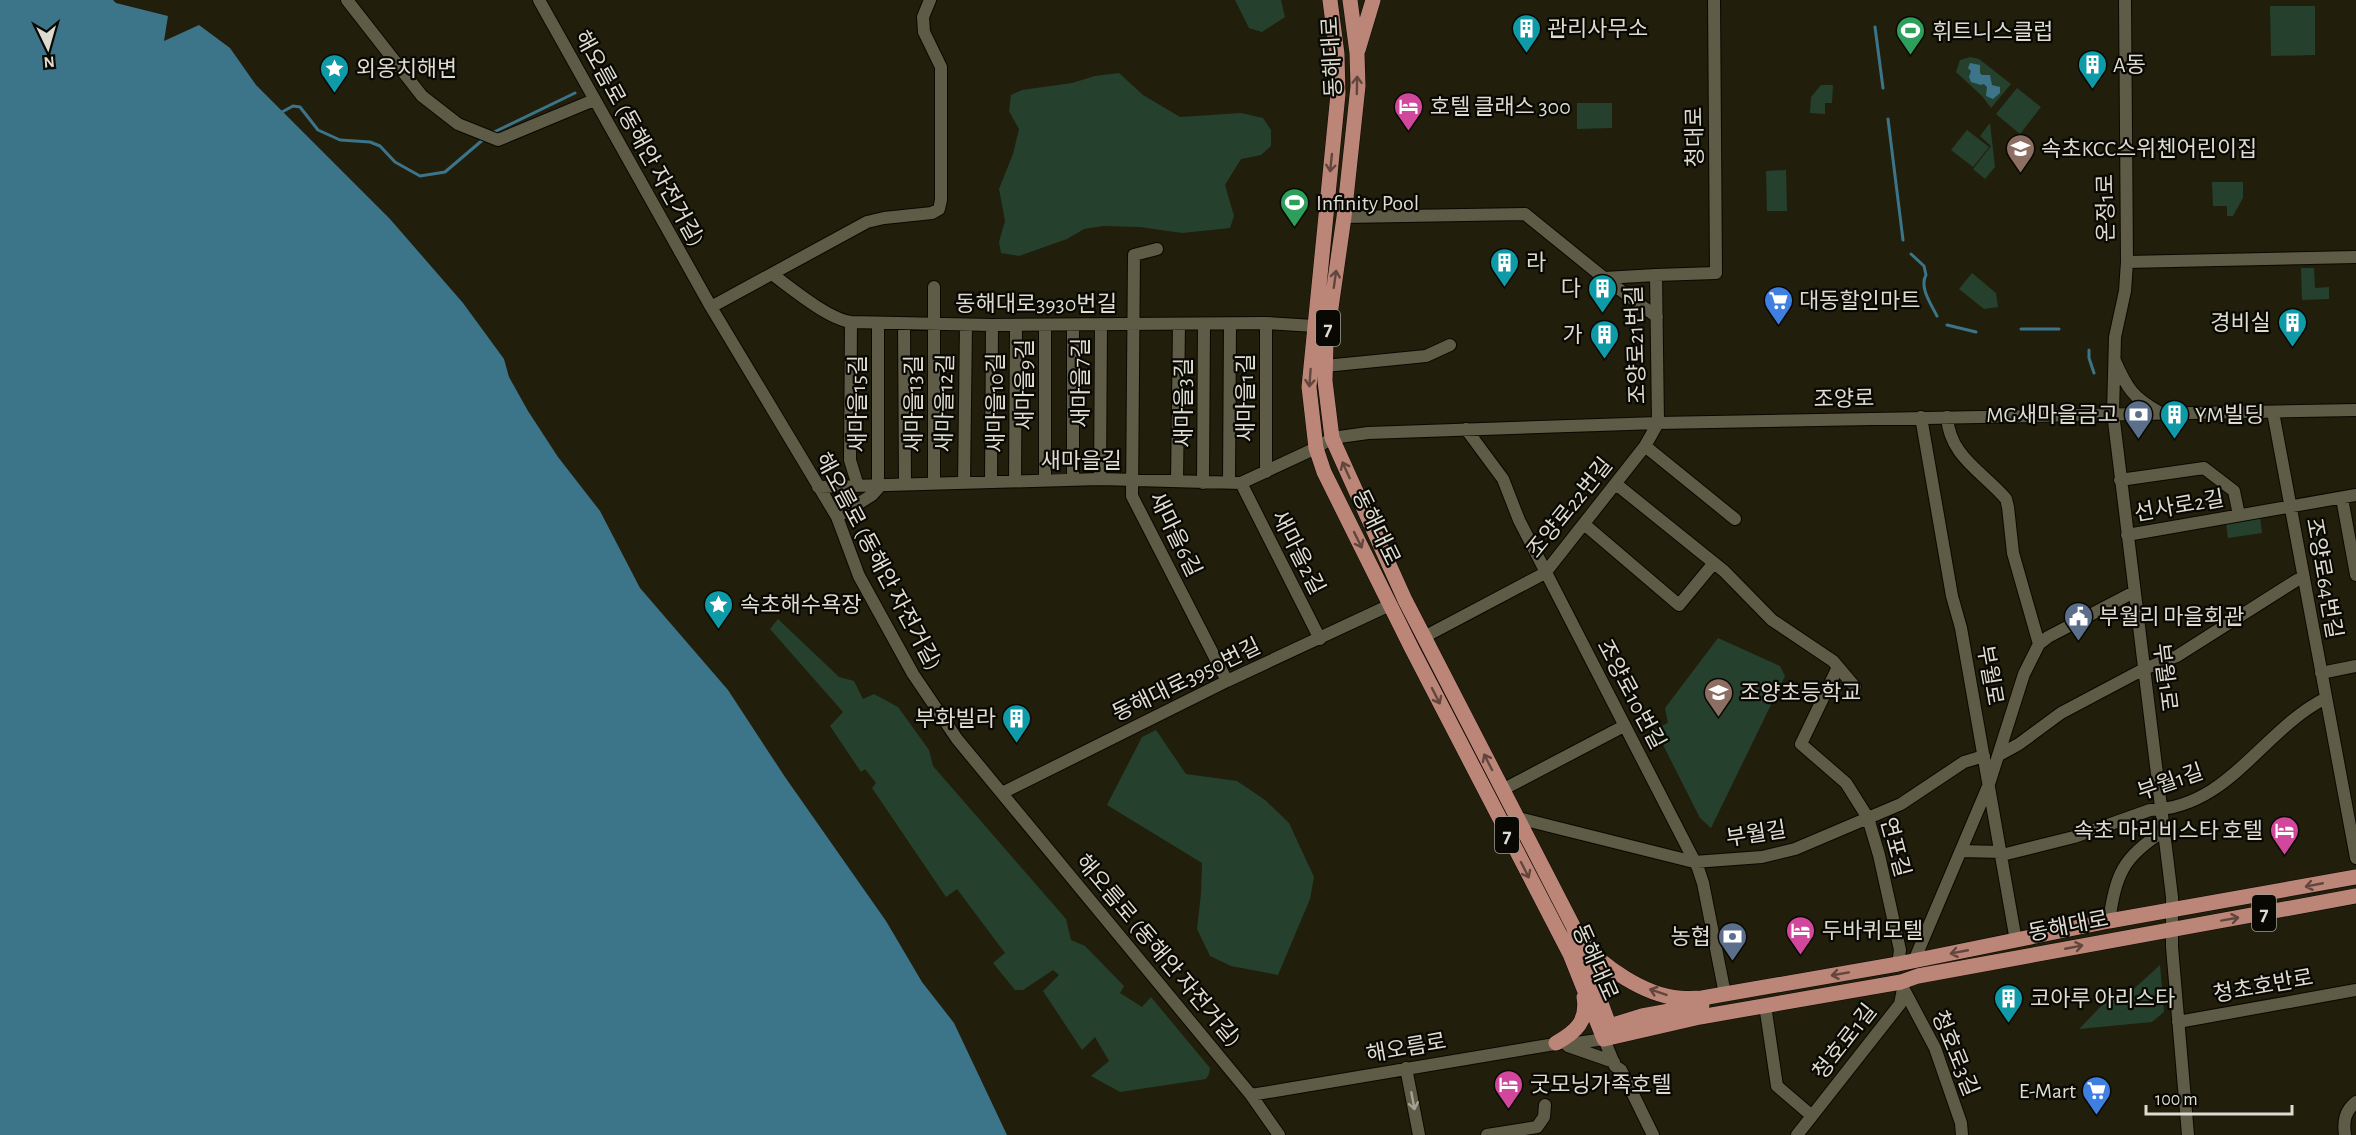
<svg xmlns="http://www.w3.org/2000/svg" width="2356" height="1135" font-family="'Alegreya Sans','Noto Sans KR',sans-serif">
<rect width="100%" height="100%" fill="#211e0c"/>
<path fill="#25412d" d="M1235,0H1281L1285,17L1262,32L1249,28Z
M2270,6H2315V55L2271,56Z
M1970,57L1979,59L2011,84L1991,108L1982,96L1956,72L1960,60Z
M1119,73L1143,95L1180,117L1241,113L1263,118L1271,130V146L1261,155L1241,159L1225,185L1234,216L1230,228L1182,233L1140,227L1103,226L1084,229L1067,239L1019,256L1001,253L999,242L1005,221L999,189L1013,154L1019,129L1009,111L1011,95L1022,90L1072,83L1095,76Z
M1821,85H1833L1832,103H1825V114L1810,113L1811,97Z
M2017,88L2041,107L2020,134L1996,114Z
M1612,103V128L1577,129V103Z
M1990,123L1995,167L1985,179L1973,169L1991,146L1980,136Z
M1967,130L1989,147L1973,167L1951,150Z
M1786,170L1787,211H1767L1766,171Z
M2212,182H2243V198L2233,216H2227V206H2213Z
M2301,268H2314L2315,288L2329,287V299L2302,300Z
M1972,273L1996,293L1998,307L1984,309L1959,289Z
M2260,517L2262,533L2228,538L2226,523Z
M778,619L839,677L854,681L863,699L874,694L898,707L929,750L933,766L1066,919L1071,940L1085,946L1124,986L1120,993L1142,1007L1151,997L1210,1068L1209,1074L1206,1079L1120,1092L1091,1076L1109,1061L1095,1037L1082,1050L1043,991L1059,975L1053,970L1023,990H1015L993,963L1005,953L957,889L946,897L872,788L876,783L865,769L861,772L830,726L843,712L770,629Z
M1718,638L1780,666L1785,676L1711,828L1700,818L1655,729L1668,723L1665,708Z
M1156,730L1186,774L1237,781L1265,800L1289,823L1314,877L1310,899L1278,975L1231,966L1210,956L1197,929L1201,894L1202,863L1107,805L1142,737Z
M2160,965L2164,1012L2152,1022L2079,1029L2110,997L2114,1000L2125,997Z"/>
<path fill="#3c748a" d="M0,0H113L116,3L168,16L164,41L199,25L230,48L256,85L390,219L463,303L504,359L509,377L528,411L558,457L600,511L640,588L728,690L785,777L886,921L922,982L954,1023L1007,1135H0Z
M1970,63L1980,65V73L1982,75H1990L1992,85L2000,87V93L1993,99L1986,96L1987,87L1984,84L1981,85L1971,82L1969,77L1971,71L1968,68Z"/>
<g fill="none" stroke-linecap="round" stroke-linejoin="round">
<path stroke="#3c748a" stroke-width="3" d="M1875,27L1883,88
M282,112L293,106L300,107L318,130L340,140L370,142L380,146L395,162L420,176L445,172L485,138
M1888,119L1903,240
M490,134L575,93
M1911,254L1924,266L1926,275C1919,287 1931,304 1937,316
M1947,325L1976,332
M2021,329H2059
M2089,350V358L2094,373"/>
<defs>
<path id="minor" d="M347,0L422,96L458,124L498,140L594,100
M539,0L711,307L837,517L859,576L913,674L957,739L1251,1095L1279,1135
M2125,0L2127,262L2125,291L2115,337L2113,413L2172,897V947L2188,1135
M1344,217L1525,214L1604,278L1656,275L1658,423L1645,446L1545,573L1424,637
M1157,249L1134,255L1132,496L1227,681
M2127,262L2356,257
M772,274C791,288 828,319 851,322L992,325L1266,323L1314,326
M1656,275L1716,273L1714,0
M1604,278L1657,317
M934,287V483
M711,307L867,222L884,218L932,213L939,209L941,200V67L924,32L923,17L930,0
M851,322L850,460L858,486
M1266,323V472
M904,324L905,484
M1073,325V480
M2115,361C2127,388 2133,398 2159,412
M1325,366L1426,356L1450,345
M2273,412L2356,858
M1921,417L1952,596L1961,628L2016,941
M1466,429L1503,479L1519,520L1698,868L1703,883L1725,994
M1645,446L1735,519
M1100,479L1101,324
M1045,480V325
M2120,480L2204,468L2234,491L2239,515
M1015,481L1016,325
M1177,481L1179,324
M964,482L966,325
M991,482L992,325
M1229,482L1230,324
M1203,483L1204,324
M1241,483L1320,639
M1616,484L1724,571L1772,620L1833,661L1855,687
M878,485V323
M818,487L1100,479L1241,483L1316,448L1332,438L1368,433L1658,423L2356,410
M2342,498L2356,575
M837,517L872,495L881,485
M1584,524L1679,605L1713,564
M2127,535L2356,495
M2039,644L2048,637L2134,592
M1838,667L1801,744L1846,783L1868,818L1879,855L1900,950L1898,964
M2321,673L2356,666
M1999,755L2019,744L2061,713L2144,669L2177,656L2297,580L2304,578
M1502,790L1624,726
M1002,793L1227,681L1390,605
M1518,818L1694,862L1762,857L1795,849L1901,804L1964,762L1984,756
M1961,851L2001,852
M2002,855L2074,837L2150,810C2229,808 2262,730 2326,698
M2109,921C2116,875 2122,857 2164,831
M1914,961L1989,784L2024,674L2039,644L2013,553L2008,507L2006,499C1982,471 1950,457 1947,417
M1901,984L1935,1048L1961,1123L1962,1135
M1765,1005L1777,1086L1812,1116
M2178,1022L2356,990
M1568,1046L1614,1062
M1406,1068L1419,1135
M1251,1095L1561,1043H1577L1604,1039L1615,1066L1621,1070L1627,1082L1653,1135
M1487,1135L1537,1127L1544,1117L1545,1105
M1797,1135L1900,1004L1903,989
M2345,1135C2343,1121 2345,1111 2356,1102"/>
<path id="major" d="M1330,0L1337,54L1338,94L1309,387L1316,448L1324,472L1412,649L1570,954L1604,1039L1700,1017L1901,982L1918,976L2356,896
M1350,0L1357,53L1358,86L1344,217L1326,343L1325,381L1332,438L1405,600L1573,926L1613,1036
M1358,50L1373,0
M1583,941C1601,967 1646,995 1678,998C1686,999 1694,998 1702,998L1898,964L2109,921L2356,877
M1603,1028L1642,1016L1702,1005
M1556,1043C1576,1032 1588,1021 1584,997"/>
</defs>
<use href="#minor" stroke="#0b0800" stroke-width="14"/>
<use href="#major" stroke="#0b0800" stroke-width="16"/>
<use href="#minor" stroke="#5e5b47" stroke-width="12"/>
<use href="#major" stroke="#bb8578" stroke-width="15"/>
</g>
<defs><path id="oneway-shaft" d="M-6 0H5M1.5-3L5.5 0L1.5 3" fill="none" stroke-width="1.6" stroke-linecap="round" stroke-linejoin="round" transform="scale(1.5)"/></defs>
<g stroke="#62463e">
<use href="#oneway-shaft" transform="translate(1357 85) rotate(-89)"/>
<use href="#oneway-shaft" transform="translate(1331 163) rotate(96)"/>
<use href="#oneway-shaft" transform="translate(1335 279) rotate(-82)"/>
<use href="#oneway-shaft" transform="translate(1310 378) rotate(94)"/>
<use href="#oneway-shaft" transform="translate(1346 470) rotate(-114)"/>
<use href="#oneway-shaft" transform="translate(1358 540) rotate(64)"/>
<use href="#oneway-shaft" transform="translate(1436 696) rotate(63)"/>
<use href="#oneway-shaft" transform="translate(1488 762) rotate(-117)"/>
<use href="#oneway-shaft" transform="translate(1525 870) rotate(63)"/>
<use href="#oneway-shaft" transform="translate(2314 885) rotate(169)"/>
<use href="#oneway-shaft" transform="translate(2230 919) rotate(-10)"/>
<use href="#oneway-shaft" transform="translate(2074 947) rotate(-11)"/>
<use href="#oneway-shaft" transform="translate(1959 952) rotate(169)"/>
<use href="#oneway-shaft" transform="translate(1840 974) rotate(170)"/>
<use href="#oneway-shaft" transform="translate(1658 992) rotate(-161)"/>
</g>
<use stroke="#a4a293" href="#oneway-shaft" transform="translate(1413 1101) rotate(79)"/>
<defs>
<symbol id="building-pin" viewBox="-11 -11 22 30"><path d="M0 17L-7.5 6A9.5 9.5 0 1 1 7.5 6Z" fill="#0f9aa8" stroke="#090803"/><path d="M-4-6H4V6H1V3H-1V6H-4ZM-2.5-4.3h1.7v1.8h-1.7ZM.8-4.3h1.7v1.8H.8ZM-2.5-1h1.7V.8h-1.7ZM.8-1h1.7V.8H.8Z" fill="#fff"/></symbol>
<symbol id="stadium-pin" viewBox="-11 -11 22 30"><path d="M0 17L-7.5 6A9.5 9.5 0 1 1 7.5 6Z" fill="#2e9e5b" stroke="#090803"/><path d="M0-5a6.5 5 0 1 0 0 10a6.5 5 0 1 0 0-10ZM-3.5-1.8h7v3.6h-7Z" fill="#fff"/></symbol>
<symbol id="sight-pin" viewBox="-11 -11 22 30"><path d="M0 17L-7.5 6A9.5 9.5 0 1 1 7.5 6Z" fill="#0f9aa8" stroke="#090803"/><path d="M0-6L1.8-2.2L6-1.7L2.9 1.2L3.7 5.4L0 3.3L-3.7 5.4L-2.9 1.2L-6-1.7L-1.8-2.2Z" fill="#fff"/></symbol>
<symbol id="hotel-pin" viewBox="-11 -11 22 30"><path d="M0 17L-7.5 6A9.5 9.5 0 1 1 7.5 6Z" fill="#d1479c" stroke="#090803"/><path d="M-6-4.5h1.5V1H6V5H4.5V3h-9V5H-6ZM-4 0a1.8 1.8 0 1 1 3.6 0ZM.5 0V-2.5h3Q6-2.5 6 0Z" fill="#fff"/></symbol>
<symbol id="school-pin" viewBox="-11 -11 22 30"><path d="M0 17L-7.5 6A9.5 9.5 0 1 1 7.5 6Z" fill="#8d6e63" stroke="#090803"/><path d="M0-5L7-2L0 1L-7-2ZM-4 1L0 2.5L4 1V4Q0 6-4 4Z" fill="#fff"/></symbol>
<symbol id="supermarket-pin" viewBox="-11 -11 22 30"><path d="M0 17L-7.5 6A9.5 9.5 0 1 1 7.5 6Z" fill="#3f7fe0" stroke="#090803"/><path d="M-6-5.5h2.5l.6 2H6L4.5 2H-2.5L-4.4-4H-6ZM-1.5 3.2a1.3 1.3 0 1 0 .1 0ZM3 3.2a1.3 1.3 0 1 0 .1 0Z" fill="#fff"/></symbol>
<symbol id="bank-pin" viewBox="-11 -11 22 30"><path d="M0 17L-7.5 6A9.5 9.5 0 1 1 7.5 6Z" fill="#5c6f8a" stroke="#090803"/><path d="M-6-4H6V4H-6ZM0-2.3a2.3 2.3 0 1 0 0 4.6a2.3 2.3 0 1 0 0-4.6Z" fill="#fff"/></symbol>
<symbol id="civic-pin" viewBox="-11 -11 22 30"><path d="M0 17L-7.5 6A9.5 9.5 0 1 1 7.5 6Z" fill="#5c6f8a" stroke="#090803"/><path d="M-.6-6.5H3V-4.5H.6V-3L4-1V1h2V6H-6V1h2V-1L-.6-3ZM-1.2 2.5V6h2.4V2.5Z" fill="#fff"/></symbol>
</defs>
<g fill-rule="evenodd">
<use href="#building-pin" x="1510" y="12" width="33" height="45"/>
<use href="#stadium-pin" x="1894" y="14" width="33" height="45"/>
<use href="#building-pin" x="2076" y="48" width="33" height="45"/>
<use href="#sight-pin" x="318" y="52" width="33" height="45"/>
<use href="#hotel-pin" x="1392" y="90" width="33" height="45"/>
<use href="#school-pin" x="2004" y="132" width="33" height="45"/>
<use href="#stadium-pin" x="1278" y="186" width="33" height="45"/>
<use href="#building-pin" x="1488" y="246" width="33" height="45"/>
<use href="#building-pin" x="1586" y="272" width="33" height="45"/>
<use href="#supermarket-pin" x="1762" y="284" width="33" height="45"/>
<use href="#building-pin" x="2276" y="306" width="33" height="45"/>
<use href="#building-pin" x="1588" y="318" width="33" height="45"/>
<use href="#bank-pin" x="2122" y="398" width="33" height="45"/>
<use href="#building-pin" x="2158" y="398" width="33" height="45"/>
<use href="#sight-pin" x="702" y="588" width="33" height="45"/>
<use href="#civic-pin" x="2062" y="600" width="33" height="45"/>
<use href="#school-pin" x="1702" y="676" width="33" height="45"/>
<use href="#building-pin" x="1000" y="702" width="33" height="45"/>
<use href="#hotel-pin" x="2268" y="814" width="33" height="45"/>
<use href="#hotel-pin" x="1784" y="914" width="33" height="45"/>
<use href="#bank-pin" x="1716" y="920" width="33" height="45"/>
<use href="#building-pin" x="1992" y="982" width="33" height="45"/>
<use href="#hotel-pin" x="1492" y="1068" width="33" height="45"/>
<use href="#supermarket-pin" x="2080" y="1074" width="33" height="45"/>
</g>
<g text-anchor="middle" stroke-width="4.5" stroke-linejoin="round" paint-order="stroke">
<g fill="#090803" stroke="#9e9c93" stroke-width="1.5">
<rect x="1316" y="310" width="24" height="36" rx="4.5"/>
<rect x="1495" y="817" width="24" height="36" rx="4.5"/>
<rect x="2252" y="895" width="24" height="36" rx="4.5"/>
</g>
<g font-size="21" font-weight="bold" fill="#dedcd1">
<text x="1328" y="335">7</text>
<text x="1507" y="842">7</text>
<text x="2264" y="920">7</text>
</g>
<g font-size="22" fill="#dedcd1" stroke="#090803" text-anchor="start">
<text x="1547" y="36">관리사무소</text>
<text x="1932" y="39">휘트니스클럽</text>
<text x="2113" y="72">A동</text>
<text x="356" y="76">외옹치해변</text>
<text x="1430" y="114">호텔 클래스 300</text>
<text x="2041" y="156">속초KCC스위첸어린이집</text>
<text x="1316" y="210">Infinity Pool</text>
<text x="1526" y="270">라</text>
<text x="1581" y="296" text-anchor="end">다</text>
<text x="1799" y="308">대동할인마트</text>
<text x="2271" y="330" text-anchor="end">경비실</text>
<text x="1583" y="342" text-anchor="end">가</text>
<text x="2118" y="422" text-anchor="end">MG새마을금고</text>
<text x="2195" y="422">YM빌딩</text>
<text x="740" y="612">속초해수욕장</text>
<text x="2099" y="624">부월리 마을회관</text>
<text x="1740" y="700">조양초등학교</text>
<text x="996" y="726" text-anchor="end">부화빌라</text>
<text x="2263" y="838" text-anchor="end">속초 마리비스타 호텔</text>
<text x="1822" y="938">두바퀴모텔</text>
<text x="1711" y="944" text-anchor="end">농협</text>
<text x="2030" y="1006">코아루 아리스타</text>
<text x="1530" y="1092">굿모닝가족호텔</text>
<text x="2076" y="1098" text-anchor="end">E-Mart</text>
</g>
<g font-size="22" fill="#dedcd1" stroke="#090803">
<text transform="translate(1331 57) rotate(-93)" y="8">동해대로</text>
<text transform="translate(1694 137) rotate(-91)" y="8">청대로</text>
<text transform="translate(640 138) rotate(61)" y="8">해오름로 (동해안 자전거길)</text>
<text transform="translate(2105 208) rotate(-91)" y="8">온정1로</text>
<text x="1036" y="311">동해대로3930번길</text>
<text transform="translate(1635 345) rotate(-92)" y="8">조양로21번길</text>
<text transform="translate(1080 383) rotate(-90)" y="8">새마을7길</text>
<text transform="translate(1024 385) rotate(-90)" y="8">새마을9길</text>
<text transform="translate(1245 398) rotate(-90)" y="8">새마을1길</text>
<text transform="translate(1844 398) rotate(-1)" y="8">조양로</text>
<text transform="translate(944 403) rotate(-89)" y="8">새마을12길</text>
<text transform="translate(995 403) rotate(-90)" y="8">새마을10길</text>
<text transform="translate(1183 403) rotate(-90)" y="8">새마을3길</text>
<text transform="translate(857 404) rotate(-90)" y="8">새마을15길</text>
<text transform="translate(913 404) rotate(-90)" y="8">새마을13길</text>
<text x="1081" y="468">새마을길</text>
<text transform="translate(2179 505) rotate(-10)" y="8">선사로2길</text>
<text transform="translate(1569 507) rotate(-51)" y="8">조양로22번길</text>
<text transform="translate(1377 527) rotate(64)" y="8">동해대로</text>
<text transform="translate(1176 534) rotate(64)" y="8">새마을6길</text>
<text transform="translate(1299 552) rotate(63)" y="8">새마을2길</text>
<text transform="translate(879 561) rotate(62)" y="8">해오름로 (동해안 자전거길)</text>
<text transform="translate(2325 578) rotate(80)" y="8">조양로64번길</text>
<text transform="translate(1991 675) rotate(80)" y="8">부월로</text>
<text transform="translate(2166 677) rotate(83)" y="8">부월1로</text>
<text transform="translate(1186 679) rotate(-26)" y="8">동해대로3950번길</text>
<text transform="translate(1632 694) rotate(62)" y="8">조양로10번길</text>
<text transform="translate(2170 781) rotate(-19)" y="8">부월1길</text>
<text transform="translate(1756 833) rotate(-9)" y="8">부월길</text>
<text transform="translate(1896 847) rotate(75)" y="8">연포길</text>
<text transform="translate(2068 925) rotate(-11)" y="8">동해대로</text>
<text transform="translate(1159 950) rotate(50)" y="8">해오름로 (동해안 자전거길)</text>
<text transform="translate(1596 962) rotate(66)" y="8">동해대로</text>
<text transform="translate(2263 985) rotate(-10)" y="8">청초호반로</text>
<text transform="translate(1844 1041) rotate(-52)" y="8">청호로1길</text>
<text transform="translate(1406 1047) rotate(-10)" y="8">해오름로</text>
<text transform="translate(1956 1053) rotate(68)" y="8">청호로3길</text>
</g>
</g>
<g transform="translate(48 48) rotate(175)" stroke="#090803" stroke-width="4.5" paint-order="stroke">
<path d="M0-4.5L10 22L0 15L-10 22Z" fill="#dedcd1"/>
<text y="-9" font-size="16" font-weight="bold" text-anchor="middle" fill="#dedcd1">N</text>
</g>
<path d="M2146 1105v9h146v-9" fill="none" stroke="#dedcd1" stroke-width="3"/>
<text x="2155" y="1105" font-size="18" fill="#dedcd1" stroke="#090803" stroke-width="4.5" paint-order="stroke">100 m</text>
</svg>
